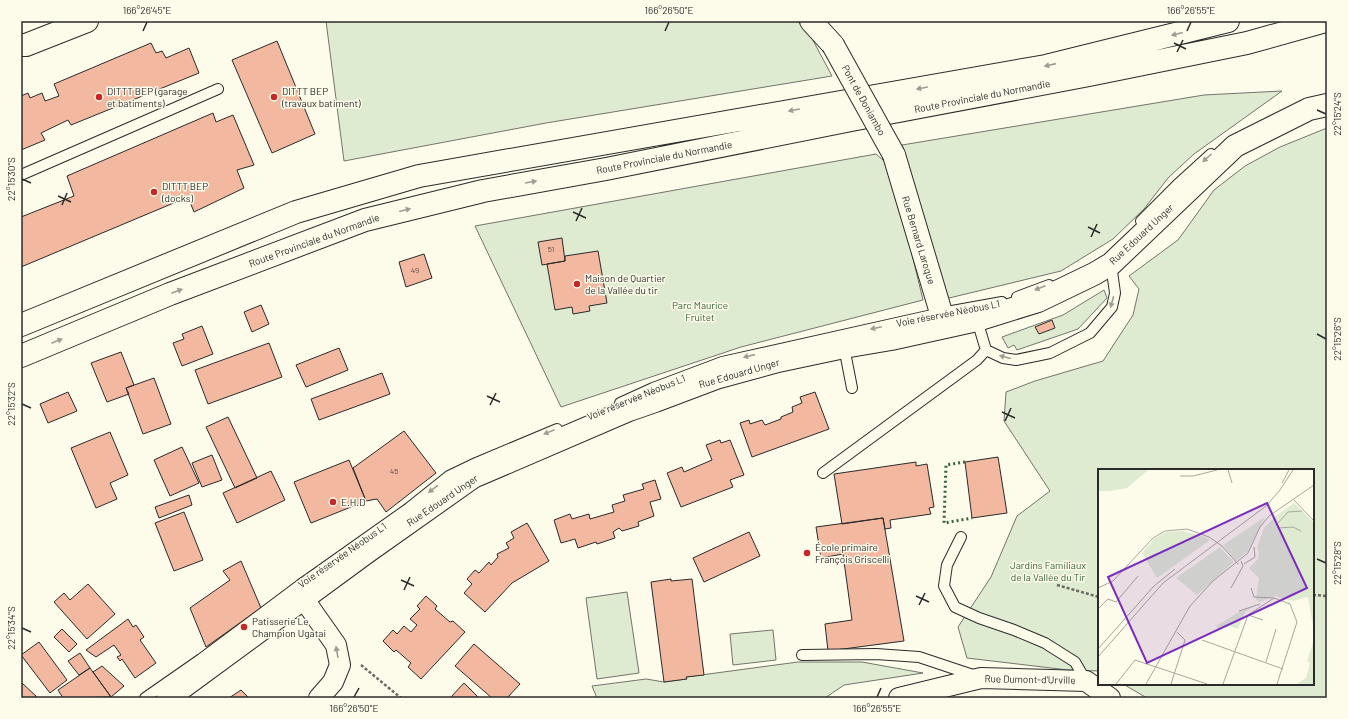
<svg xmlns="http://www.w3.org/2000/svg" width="1348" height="719" font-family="Barlow,sans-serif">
<rect width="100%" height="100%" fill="#fdfbea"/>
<path fill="#deebd1" stroke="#74746e" d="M326,21H797L808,31L832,76L546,123L344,161Z
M1282,91L1194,154L1168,178L1144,209L1113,239L1061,271L945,299L902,145L1204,95Z
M1327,128V698H1147L1123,684H1313V470H1099V671L1068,670L967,658L958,627L991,577L1017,516L1050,491L1004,421L1006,392L1035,381L1103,361L1133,315L1139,289L1129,276L1178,240L1214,190L1245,166L1280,147Z
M876,154L891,167L923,300L741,347L561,407L475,226Z
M1104,290L1107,298L1078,329L1017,350L1014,345L1008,348L1002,337L1063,315Z
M627,592L639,673L597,679L586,598Z
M773,630L776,660L733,665L730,634Z
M798,662H862L923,673L844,685L825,698H597L592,686L646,679L664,682L686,679V677Z"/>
<path fill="#f2b8a0" stroke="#2b2b2b" d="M277,41L315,134L272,153L232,60Z
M151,43L156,53L162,51L166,58L189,48L199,73L71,125L68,120L41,133L45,140L21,150V96L28,93L30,98L42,93L45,101L59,96L54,84Z
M213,113L216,122L233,115L254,165L237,170L244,188L194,212L188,197L21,267V217L74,196L67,176Z
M562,238L565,261L542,265L538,242Z
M598,251L607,303L589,306L590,311L573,314L572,307L555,310L547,264L565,261V256Z
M424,254L432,278L406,287L399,262Z
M261,305L269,324L252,332L244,312Z
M1052,320L1055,328L1039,334L1035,327Z
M202,326L213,354L182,366L173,343L184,339L182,334Z
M269,343L282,377L208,404L195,370Z
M339,348L348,370L306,387L296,365Z
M121,352L134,385L126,388L129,394L107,402L91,363Z
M382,373L390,394L319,420L311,399Z
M154,378L171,424L143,434L126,388Z
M68,392L77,411L48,423L40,404Z
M815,392L829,429L752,457L740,423L749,420L750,424L762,420L765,425L781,419V417L793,412L792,407L802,403L800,397Z
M228,417L257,478L235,488L206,427Z
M404,431L436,473L386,512L377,499L366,501L353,468Z
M110,432L128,475L110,483L117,499L96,508L71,448Z
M720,440L721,443L730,440L744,475L730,480L733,487L681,507L667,473L682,467L684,472L712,460L706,445Z
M182,447L199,483L170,496L154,460Z
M212,455L222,480L202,487L192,463Z
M998,457L1007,513L972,518L965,462Z
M349,460L366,501L311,523L294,482Z
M916,462V466L927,464L934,507L929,508L931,514L890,520L891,528L885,529L883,518L842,524L834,474Z
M271,471L285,500L237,523L223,493Z
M655,480L661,499L650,502L654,516L638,522L639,526L622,531L619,528L613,532L615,538L597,544L596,542L578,548L575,539L561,543L554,520L570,514L572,519L589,514L590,519L614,512L612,505L625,501L623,495L644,489L642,484Z
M189,495L192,505L159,518L155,507Z
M184,512L203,560L174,571L155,523Z
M883,518L904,641L828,651L825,624L852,620L843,554L821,558L816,527Z
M527,523L549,561L512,583L485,612L464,593L472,584L467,579L475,570L479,573L489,562L491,565L498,557L497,554L509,548L506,543L514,538L511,532Z
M749,532L760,556L704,582L693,558Z
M241,561L261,608L206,647L190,608L230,580L223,571Z
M671,579V581L692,579L704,675L686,677L687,679L664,682L651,582Z
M88,584L115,614L87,639L54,602L64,593L70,600Z
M426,596L437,606L435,609L450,622L453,621L465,632L421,679L408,667L411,663L396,650L394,652L383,641L393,630L397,634L404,626L411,632L417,625L410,619L420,609L417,606Z
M128,619L133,627L136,625L144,637L140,640L156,663L135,678L122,659L120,661L117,657L121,655L114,645L96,657L86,650Z
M62,629L77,644L69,652L54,637Z
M39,642L67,680L50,693L21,655Z
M474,644L520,684L507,698H492L455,666Z
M80,653L90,668L79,675L68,661Z
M102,666L124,686L111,697L93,672Z
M90,668L111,697L63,698L58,690Z
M21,682L38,698H21Z
M464,683L479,698H450Z
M241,690L249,698H229Z"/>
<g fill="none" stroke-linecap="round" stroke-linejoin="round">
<defs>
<path id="lane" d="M21,175L218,89
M1141,221L1177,185L1211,154
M1017,297L1049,285
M844,347L852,388
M986,350L1003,358L1016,360L1050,353L1090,333L1112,307L1115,293L1111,264
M620,403L653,388L722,362L941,313L1002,302
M823,473L977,360L986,350L977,320
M961,537L947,565L944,586L955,607L979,618L1014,630L1045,643L1075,662L1086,681
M802,655L876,654L919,657L976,676
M145,698L201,659L300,585L409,508L449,476L476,463L557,429"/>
<path id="street" d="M303,598L336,645L340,665L333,682L319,698
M899,698L981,678L1086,681L1110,698"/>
<path id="secondary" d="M811,21L833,45
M21,45H26L87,21
M894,155L945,326
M168,698L367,552L473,477L629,410L655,401L716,378L778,361L844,347L891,339L977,320L1038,301L1094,274L1111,264L1235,146L1309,109L1327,105"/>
<path id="highway" d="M21,325L296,212L419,176L1046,66L1228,21
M21,356L170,294L365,220L483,191L606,169L851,120L1089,75L1247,43L1326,21"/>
</defs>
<use href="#lane" stroke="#2b2b2b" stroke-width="12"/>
<use href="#street" stroke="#2b2b2b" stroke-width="22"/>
<use href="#secondary" stroke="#2b2b2b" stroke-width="24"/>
<use href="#highway" stroke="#2b2b2b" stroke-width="24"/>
<path stroke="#6a6964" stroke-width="2.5" stroke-dasharray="3 2" stroke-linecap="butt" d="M1057,585L1099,597
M1313,595L1327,596
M361,665L401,698"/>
<use href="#lane" stroke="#fdfbea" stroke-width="10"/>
<use href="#street" stroke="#fdfbea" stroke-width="20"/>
<use href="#secondary" stroke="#fdfbea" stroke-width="22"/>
<use href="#highway" stroke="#fdfbea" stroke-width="22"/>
<defs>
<path id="secondary-bridge" d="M833,45L894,155"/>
</defs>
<use href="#secondary-bridge" stroke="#2b2b2b" stroke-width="24" stroke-linecap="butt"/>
<use href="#secondary-bridge" stroke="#fdfbea" stroke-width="22"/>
<path stroke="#34623c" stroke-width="3" stroke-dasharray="2 3" stroke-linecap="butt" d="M965,462L946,465L944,523L972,518"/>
</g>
<defs><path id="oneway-solid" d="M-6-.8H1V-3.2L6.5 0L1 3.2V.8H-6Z"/></defs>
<g fill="#9e9d94">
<use href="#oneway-solid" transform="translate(1177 34) rotate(166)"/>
<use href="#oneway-solid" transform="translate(1050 65) rotate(167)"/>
<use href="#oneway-solid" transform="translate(922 88) rotate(170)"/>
<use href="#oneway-solid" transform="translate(794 110) rotate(170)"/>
<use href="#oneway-solid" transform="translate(1207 158) rotate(138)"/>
<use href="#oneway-solid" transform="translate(531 182) rotate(-10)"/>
<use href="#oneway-solid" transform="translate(405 210) rotate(-14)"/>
<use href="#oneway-solid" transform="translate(1040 288) rotate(159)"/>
<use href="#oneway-solid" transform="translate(177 291) rotate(-21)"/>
<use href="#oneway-solid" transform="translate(1112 302) rotate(106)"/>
<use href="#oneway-solid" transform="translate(876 328) rotate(168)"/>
<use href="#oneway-solid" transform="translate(57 341) rotate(-23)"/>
<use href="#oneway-solid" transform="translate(749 356) rotate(167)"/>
<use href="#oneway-solid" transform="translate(1005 357) rotate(-165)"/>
<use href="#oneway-solid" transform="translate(549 432) rotate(158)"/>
<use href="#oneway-solid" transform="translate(433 489) rotate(142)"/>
<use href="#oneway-solid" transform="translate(337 652) rotate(-100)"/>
</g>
<path fill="none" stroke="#2b2b2b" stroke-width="1.5" d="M143,31L147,22M665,31L669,22M1187,31L1191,22M1174,43L1186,49M1177,52L1183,40M1317,110L1326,114M22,179L31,183M58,196L71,202M62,205L67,193M573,212L586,218M576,221L582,208M1088,227L1100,233M1091,237L1097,224M1317,334L1326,339M487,396L500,402M22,404L31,408M490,405L496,393M1002,412L1015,418M1005,421L1011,408M1317,559L1326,563M401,580L414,586M404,590L410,577M916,596L929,602M919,605L925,593M22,628L31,632M354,697L359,688M877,697L881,688"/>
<g fill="#c62828" stroke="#fdfbea" stroke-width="1.5">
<circle cx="99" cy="97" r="4"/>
<circle cx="274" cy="97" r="4"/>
<circle cx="154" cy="192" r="4"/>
<circle cx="577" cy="284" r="4"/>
<circle cx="333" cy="502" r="4"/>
<circle cx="807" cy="553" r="4"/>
<circle cx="244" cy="627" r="4"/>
</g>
<g text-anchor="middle" stroke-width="3" stroke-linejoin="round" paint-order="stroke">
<g font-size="8" fill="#5d4e48">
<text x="551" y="252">51</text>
<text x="415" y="273">49</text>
<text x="394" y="474">45</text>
</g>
<g font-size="10" fill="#2b2b2b" stroke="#fdfbea" text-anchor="start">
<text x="107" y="95">DITTT BEP (garage<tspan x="107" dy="12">et batiments)</tspan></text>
<text x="282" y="95">DITTT BEP<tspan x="282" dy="12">(travaux batiment)</tspan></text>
<text x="162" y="190">DITTT BEP<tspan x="162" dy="12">(docks)</tspan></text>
<text x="585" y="282">Maison de Quartier<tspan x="585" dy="12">de la Vallée du tir</tspan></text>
<text x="341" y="506">E.H.D</text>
<text x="815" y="551">École primaire<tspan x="815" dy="12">François Griscelli</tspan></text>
<text x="252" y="625">Patisserie Le<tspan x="252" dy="12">Champion Ugatai</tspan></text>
</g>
<g font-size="10" fill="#2b2b2b" stroke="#fdfbea">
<text transform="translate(982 96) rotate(-11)" y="4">Route Provinciale du Normandie</text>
<text transform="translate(864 100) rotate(61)" y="4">Pont de Doniambo</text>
<text transform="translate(664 157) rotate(-11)" y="4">Route Provinciale du Normandie</text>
<text transform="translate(1141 234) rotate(-43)" y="4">Rue Edouard Unger</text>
<text transform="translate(314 240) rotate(-20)" y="4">Route Provinciale du Normandie</text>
<text transform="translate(919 240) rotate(73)" y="4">Rue Bernard Laroque</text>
<text transform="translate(948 313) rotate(-11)" y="4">Voie réservée Néobus L1</text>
<text transform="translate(739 373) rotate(-16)" y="4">Rue Edouard Unger</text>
<text transform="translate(636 397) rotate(-22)" y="4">Voie réservée Néobus L1</text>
<text transform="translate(442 500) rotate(-34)" y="4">Rue Edouard Unger</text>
<text transform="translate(342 555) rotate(-35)" y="4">Voie réservée Néobus L1</text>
<text transform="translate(1030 679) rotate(1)" y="4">Rue Dumont-d'Urville</text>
</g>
<g font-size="10" fill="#34623c" stroke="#fdfbea">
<text x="700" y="309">Parc Maurice<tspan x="700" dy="12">Fruitet</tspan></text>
<text x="1048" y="569">Jardins Familiaux<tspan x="1048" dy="12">de la Vallée du Tir</tspan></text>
</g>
</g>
<g transform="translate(1098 469)">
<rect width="216" height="216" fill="#fdfbea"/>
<path d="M0,1H50L29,19L11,22H0ZM196,34L216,54V162L210,128L195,132L177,127L161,133L158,130L161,109L151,99L160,90L161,83L159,79L166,59L178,47ZM167,48L150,82L138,92L125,76ZM84,62L107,68L112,71L59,109L44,84L57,69L69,63ZM122,78L136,93L99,126L78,109ZM156,137L147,143L140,160L128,156L121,161L118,157L141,143ZM216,171V215H199L208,209L212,194L209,192Z" fill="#deebd1"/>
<path fill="none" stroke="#a9a89e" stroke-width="1" d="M130,1L134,14M82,7H95L119,1M184,14L191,1M196,31L216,52M203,62L195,58L180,59L179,55L190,43L204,42M146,95L157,88L156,78M0,119L15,112L55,69L67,62L89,60L111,68L124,77L140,95M133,119L145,97L143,92M153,119L156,128L176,129M0,140L10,130L18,133L40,107M141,142L162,135M150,146L165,151M104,171L185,200M0,180L56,117L77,100M0,188L65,114L168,37L182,21L195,1M168,193L178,160M18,215L37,191L109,215M48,215L92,137L115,112L150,84L162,58L171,47L216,16M73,215L87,171L79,163M125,215L150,146L176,129L192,135L199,153L179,215"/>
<path fill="#7b2cbf" fill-opacity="0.15" stroke="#7b2cbf" stroke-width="2" d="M169,34L209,119L49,194L10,108Z"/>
<rect width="216" height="216" fill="none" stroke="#2b2b2b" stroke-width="2"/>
</g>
<rect width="1348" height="719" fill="none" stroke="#fdfbea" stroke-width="44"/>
<rect x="22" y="22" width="1304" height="675" fill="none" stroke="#2b2b2b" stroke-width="1.5"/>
<g font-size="10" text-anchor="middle" fill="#2b2b2b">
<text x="147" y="14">166°26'45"E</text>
<text x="669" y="14">166°26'50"E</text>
<text x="1191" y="14">166°26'55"E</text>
<text transform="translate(1337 114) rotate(-90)" y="4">22°15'24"S</text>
<text transform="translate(11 179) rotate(-90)" y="4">22°15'30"S</text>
<text transform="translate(1337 339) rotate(-90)" y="4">22°15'26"S</text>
<text transform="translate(11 404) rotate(-90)" y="4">22°15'32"S</text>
<text transform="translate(1337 563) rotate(-90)" y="4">22°15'28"S</text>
<text transform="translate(11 628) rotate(-90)" y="4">22°15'34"S</text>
<text x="354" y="712">166°26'50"E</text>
<text x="877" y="712">166°26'55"E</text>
</g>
</svg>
